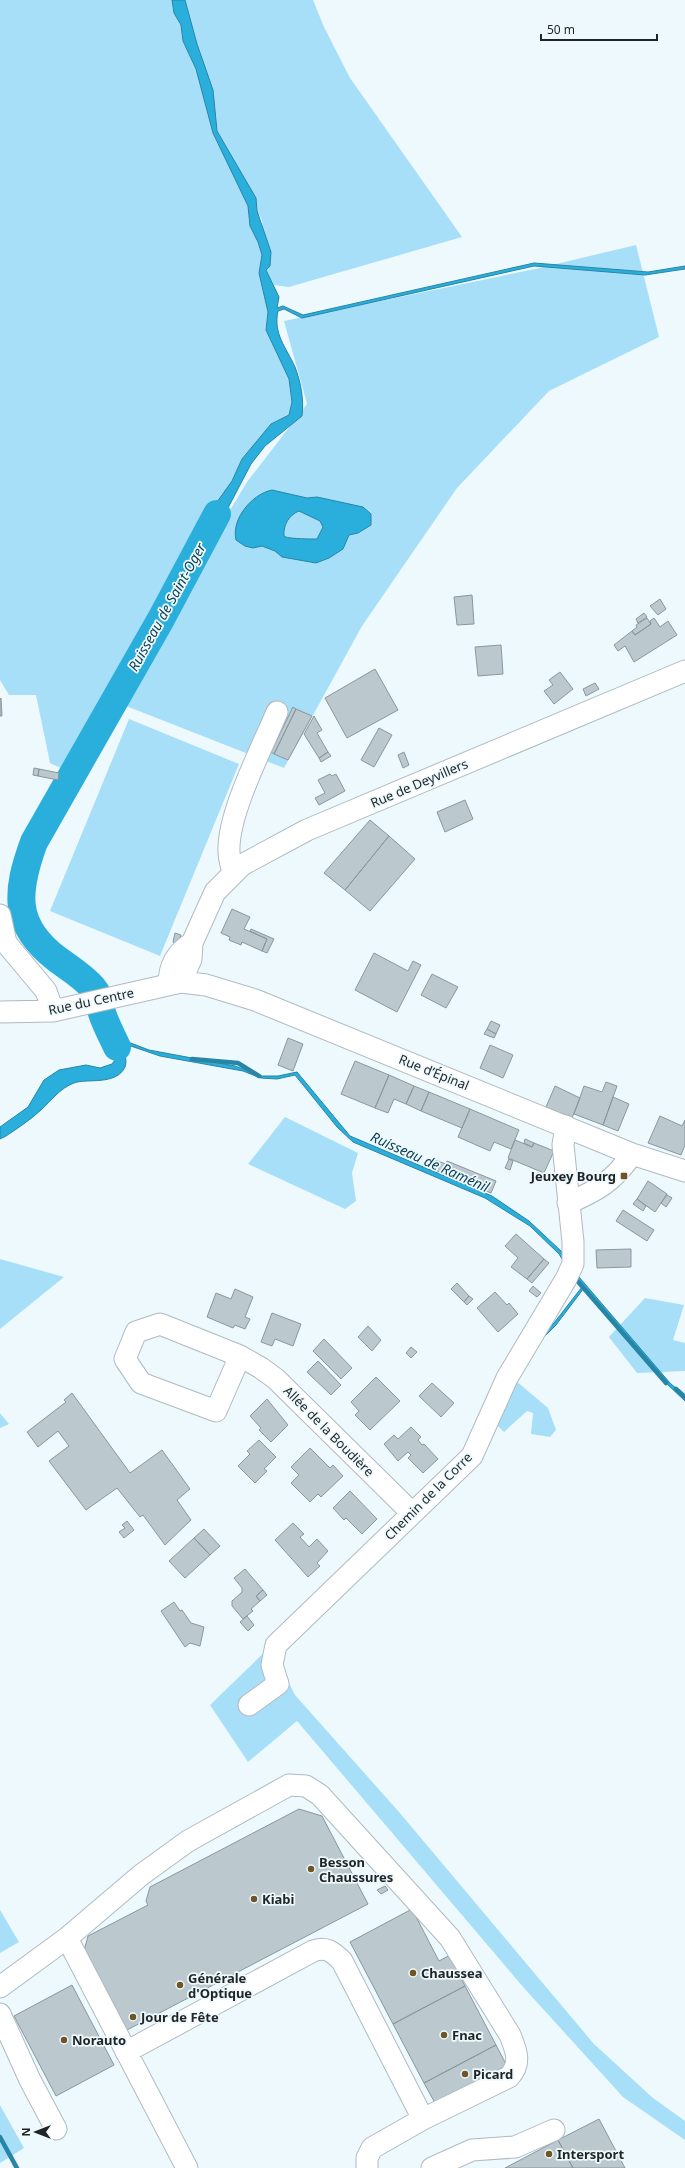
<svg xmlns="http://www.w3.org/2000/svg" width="685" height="2168" font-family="'Noto Sans',sans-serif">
<rect width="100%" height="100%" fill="#eef9fe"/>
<path fill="#a7dff9" d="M0,0H172L174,13L181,25L183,41L196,69L213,133L248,206L250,226L258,242L262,255L259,273L268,312L266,330L289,379L292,402L289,415L271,424L242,459L232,481L217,502L197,547L207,548L247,482L307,404L284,321L535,269L636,245L659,337L549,391L457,488L362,626L284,768L121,704L144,663L129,667L69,772L50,763L36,695H9L0,680Z
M185,0H313L324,27L350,78L462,237L289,287L274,285L266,270L262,220L257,211L256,198L216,131L213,90L197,44Z
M129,719L239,764L160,956L50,911Z
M285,1117L358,1153L352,1173L356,1201L345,1209L248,1164Z
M0,1259L64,1277L0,1329Z
M645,1298L684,1305L673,1340L685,1343V1371L637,1373L609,1337Z
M516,1381L548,1408L556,1430L550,1437L531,1434L533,1413L527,1411L504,1432L494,1422L485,1446L464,1474L293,1634L282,1651L280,1665L295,1695L399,1812L594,2044L653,2098L685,2121V2140L623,2097L524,1988L297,1721L248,1762L210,1705L471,1452L494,1421Z
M0,1413L9,1424L0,1428Z
M0,1910L19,1942L0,1953Z
M0,2105L24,2148L0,2163Z"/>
<path fill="#2aafdd" stroke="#2785a6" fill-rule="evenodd" d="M172,0H185L197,44L213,90L217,131L256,198L257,211L271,252L270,266L266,270L279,297L277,308L283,306L303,315L534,263L648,272L685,266V269L645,275L534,266L302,318L284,309L278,311C273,334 286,347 295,367C301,383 304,399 302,416L265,446L251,464L207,548L197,547L217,502L232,481L242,459L271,424L289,415L292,402L289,379L266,330L268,312L259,273L262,255L258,242L250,226L248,206L213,133L196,69L183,41L181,25L174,13Z
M272,490L307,498L317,497L363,507L371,514V525L358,533L349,535L343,549L329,558L316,563L282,557L275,551L262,546L253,548L245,546L236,540C231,519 252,494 272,490ZM299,511L320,521L323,527L317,539C310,539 287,539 284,536C283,525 289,515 299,511Z
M132,658L145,662L121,704L108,701Z
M108,1010L120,1039L149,1050L235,1066L262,1076H278L297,1072L350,1136L492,1196L529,1221L561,1251L573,1270L670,1383C675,1388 685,1393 685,1401L667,1384L584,1288L556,1325L518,1363L521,1357L554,1323L582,1287L569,1277L564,1262L559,1254L530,1226L485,1198L353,1142L337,1127L295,1075L277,1079L261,1078L243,1071L160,1056L122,1043C123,1049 128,1060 125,1067C116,1086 87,1078 74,1083C60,1088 51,1101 41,1110C30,1120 18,1128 6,1136L0,1139V1127L28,1107L44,1080L59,1070L86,1065L100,1068L112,1064L115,1060V1053L99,1028L94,1013Z
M0,2135L17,2168H15L0,2140Z"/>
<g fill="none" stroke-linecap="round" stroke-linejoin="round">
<path stroke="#2785a6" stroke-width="4.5" d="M192,1059L238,1063L259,1076
M574,1277L666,1383
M676,1389L685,1397
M0,2137L17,2168"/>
<path stroke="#2aafdd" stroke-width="28" d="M117,1047C112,1036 106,1025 102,1013C99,1004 100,996 93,988C83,976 69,968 57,959C12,925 16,891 34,842L161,619L217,514"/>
</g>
<path fill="#bbc8ce" stroke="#8a979d" d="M472,595L474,624L457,625L454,597Z
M660,599L666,609L658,615L650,606Z
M644,613L647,617L638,623L636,619Z
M647,618L651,624L635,635L632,631L637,627L636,625Z
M654,618L660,627L668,621L677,635L634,662L625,646L618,651L614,645L632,631L635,635L651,624L650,621Z
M501,645L503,674L478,676L475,647Z
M375,669L398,710L347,738L325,698Z
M560,672L573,689L554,704L544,691L553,685L549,680Z
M595,683L599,689L586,696L583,689Z
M1,698L2,716H0V699Z
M293,707L296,709L274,754L271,752Z
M296,709L312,716L288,760L274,754Z
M314,716L322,730L317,733L328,752L319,758L304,734Z
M379,728L392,735L374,767L361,760Z
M328,752L331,756L321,762L319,758Z
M404,752L409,765L403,768L398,755Z
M34,768L39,769L38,776L33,775Z
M39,769L59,773L58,780L38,776Z
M330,774L332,776L336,774L345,791L319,805L315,798L325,793L318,780Z
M465,800L473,819L445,832L437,812Z
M370,820L389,836L345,890L324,873Z
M389,836L415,859L370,911L345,890Z
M232,909L250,917L244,929L267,939L262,951L242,942L241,945L229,940L230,937L221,933Z
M251,929L274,939L267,953L262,951L267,939L250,931Z
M175,933L181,935L178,944L173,942Z
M374,953L408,971L413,961L421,965L397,1012L355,990Z
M432,974L458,987L446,1008L421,995Z
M491,1021L500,1025L496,1034L487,1029Z
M487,1029L496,1034L494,1038L484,1034Z
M288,1038L303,1044L293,1071L278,1065Z
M490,1045L513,1055L503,1078L480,1068Z
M355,1061L389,1075L375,1108L341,1094Z
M389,1075L414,1086L406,1104L394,1099L388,1113L375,1108Z
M606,1082L617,1086L603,1125L574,1114L584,1086L602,1092Z
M414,1086L429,1092L421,1111L406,1104Z
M555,1086L580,1098L572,1118L546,1107Z
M429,1092L470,1109L462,1128L421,1111Z
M613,1097L629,1104L618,1131L603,1125Z
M470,1109L519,1130L511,1149L494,1142L490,1151L458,1137Z
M660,1116L682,1126L685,1120V1145L681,1155L648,1143Z
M525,1139L534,1143L532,1147L524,1143Z
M515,1140L532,1147L534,1143L554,1151L544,1173L508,1158Z
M432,1159L446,1164L442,1173L429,1167Z
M509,1159L513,1161L510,1170L505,1168Z
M447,1161L496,1181L491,1193L442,1173Z
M648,1181L667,1194L655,1212L637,1199Z
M667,1195L672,1198L666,1207L661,1203Z
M637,1199L646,1206L643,1211L633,1204Z
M623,1210L654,1230L647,1241L616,1221Z
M516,1234L544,1259L527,1279L511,1267L518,1258L505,1246Z
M631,1249V1267L597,1268L596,1250Z
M544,1259L549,1263L532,1283L527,1279Z
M457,1283L469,1296L464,1302L451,1289Z
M533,1286L541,1293L537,1297L529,1291Z
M235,1289L253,1297L245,1317L250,1319L245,1329L235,1325L233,1328L207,1317L216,1293L231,1299Z
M495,1292L507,1305L509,1303L518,1314L498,1332L477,1308Z
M469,1296L473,1299L467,1305L464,1302Z
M272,1313L301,1324L293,1346L275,1339L272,1346L261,1342Z
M368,1326L381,1340L372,1351L358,1337Z
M324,1339L352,1368L341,1379L313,1351Z
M411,1347L417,1352L411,1358L406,1353Z
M318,1361L341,1385L331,1395L307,1372Z
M376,1377L400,1401L370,1430L355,1415L359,1411L351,1402Z
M432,1383L454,1403L441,1417L419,1396Z
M72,1393L130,1473L162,1450L190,1489L177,1500L191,1520L165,1545L143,1515L140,1517L117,1488L86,1510L49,1461L69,1446L58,1431L38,1447L27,1432L66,1402L64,1400Z
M267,1399L288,1425L271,1442L259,1430L261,1428L250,1416Z
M411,1427L421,1437L418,1440L422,1445L424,1444L438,1459L423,1473L408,1458L411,1455L408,1452L398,1461L384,1444L394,1435L398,1439Z
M259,1440L276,1457L264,1469L267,1471L255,1483L238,1466L250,1454L247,1451Z
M310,1448L330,1468L333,1465L343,1476L321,1497L318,1494L310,1502L291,1483L299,1475L291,1467Z
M350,1491L377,1519L362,1534L346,1518L344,1520L333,1508Z
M127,1521L134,1530L124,1538L119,1532L125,1528L122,1525Z
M293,1523L304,1534L300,1537L309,1547L317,1539L328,1551L317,1563L320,1566L308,1577L275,1540Z
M204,1529L220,1546L210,1555L194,1538Z
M194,1538L210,1555L185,1578L169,1561Z
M245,1569L263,1590L256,1596L260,1601L251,1609L253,1611L243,1619L232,1606V1601L242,1592V1588L234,1578Z
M263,1590L267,1595L260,1601L256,1596Z
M174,1602L180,1611L182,1610L191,1623L204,1627L200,1646L190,1643L185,1647L161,1611Z
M247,1616L254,1625L248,1631L240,1622Z
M299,1809L322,1816L368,1904L125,2031L84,1951L88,1936L148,1905L146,1901L150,1887Z
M385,1886L388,1890L381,1894L377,1890Z
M412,1909L439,1961L450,1955L465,1986L393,2024L350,1942Z
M72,1985L114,2065L56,2096L14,2016Z
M465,1986L496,2045L424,2083L393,2024Z
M496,2045L507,2066L435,2103L424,2083Z
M599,2119L625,2168H573L558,2140Z
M558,2140L573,2168H505Z"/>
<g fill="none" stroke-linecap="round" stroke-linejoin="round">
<defs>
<path id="minor" d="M233,874C232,867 229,859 229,852C227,815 262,748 277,712
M0,915L6,943L46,991L53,1011
M181,982L191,959L192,943L215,892L242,865L307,830L685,671
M169,984C169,966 176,953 192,943
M0,1012L53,1011L181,982L206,985L255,1000L632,1154L685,1171
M568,1203C597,1191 614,1181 632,1154
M240,1356L216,1411L141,1383L125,1359L136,1332L160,1324L240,1356L261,1368L276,1379L412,1513
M249,1705L278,1684L272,1665L276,1645L472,1456L507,1378L566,1279L573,1264V1242L563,1145L566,1126
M0,1987L67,1938
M0,2014L30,2080L56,2129
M126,2052L313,1951C326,1946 333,1952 342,1961L423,2119L372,2148L367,2158V2168
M187,2168L67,1938L141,1875L188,1841L289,1785L306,1786L320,1795L450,1938L510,2035C516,2050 522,2063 509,2077L423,2119
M432,2168L472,2150L515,2147L554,2130"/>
</defs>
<use href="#minor" stroke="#aebbc1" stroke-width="23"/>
<use href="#minor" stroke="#fff" stroke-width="21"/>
</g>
<g fill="#6f5426" stroke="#eef9fe" stroke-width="1.5">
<rect x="620" y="1172" width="8" height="8" rx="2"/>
<circle cx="311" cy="1869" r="4"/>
<circle cx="254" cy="1899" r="4"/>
<circle cx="413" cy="1973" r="4"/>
<circle cx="180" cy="1985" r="4"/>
<circle cx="133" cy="2017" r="4"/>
<circle cx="444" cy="2035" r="4"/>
<circle cx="64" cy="2040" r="4"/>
<circle cx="465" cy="2074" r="4"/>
<circle cx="549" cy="2154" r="4"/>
</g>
<g text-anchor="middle" stroke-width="3.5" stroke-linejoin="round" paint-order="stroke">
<g font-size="13" fill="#1f2426" stroke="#eef9fe">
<text transform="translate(419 783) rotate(-23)" y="5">Rue de Deyvillers</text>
<text transform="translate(91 1001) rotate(-12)" y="5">Rue du Centre</text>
<text transform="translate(434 1072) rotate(22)" y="5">Rue d’Épinal</text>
<text transform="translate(329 1431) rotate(45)" y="5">Allée de la Boudière</text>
<text transform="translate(428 1496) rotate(-45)" y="5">Chemin de la Corre</text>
</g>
<g font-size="13" font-weight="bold" fill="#1f2426" stroke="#eef9fe" text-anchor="start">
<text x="616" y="1181" text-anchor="end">Jeuxey Bourg</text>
<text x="319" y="1867">Besson<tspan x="319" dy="15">Chaussures</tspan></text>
<text x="262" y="1904">Kiabi</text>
<text x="421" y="1978">Chaussea</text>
<text x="188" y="1983">Générale<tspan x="188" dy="15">d'Optique</tspan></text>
<text x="141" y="2022">Jour de Fête</text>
<text x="452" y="2040">Fnac</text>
<text x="72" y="2045">Norauto</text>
<text x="473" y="2079">Picard</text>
<text x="557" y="2159">Intersport</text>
</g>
<g font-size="14" font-style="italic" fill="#0c4255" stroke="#eef9fe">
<text transform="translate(167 607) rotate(-61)" y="5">Ruisseau de Saint-Oger</text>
<text transform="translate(430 1162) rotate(24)" y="5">Ruisseau de Raménil</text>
</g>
</g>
<g transform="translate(36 2132) rotate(270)" stroke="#eef9fe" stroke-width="3" paint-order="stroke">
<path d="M0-3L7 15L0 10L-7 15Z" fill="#1f2426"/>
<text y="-6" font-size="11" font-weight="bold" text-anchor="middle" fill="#1f2426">N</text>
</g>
<path d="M541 34v6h116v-6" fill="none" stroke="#1f2426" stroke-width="2"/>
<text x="547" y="34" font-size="12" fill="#1f2426" stroke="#eef9fe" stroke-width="3" paint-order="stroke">50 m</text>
</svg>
